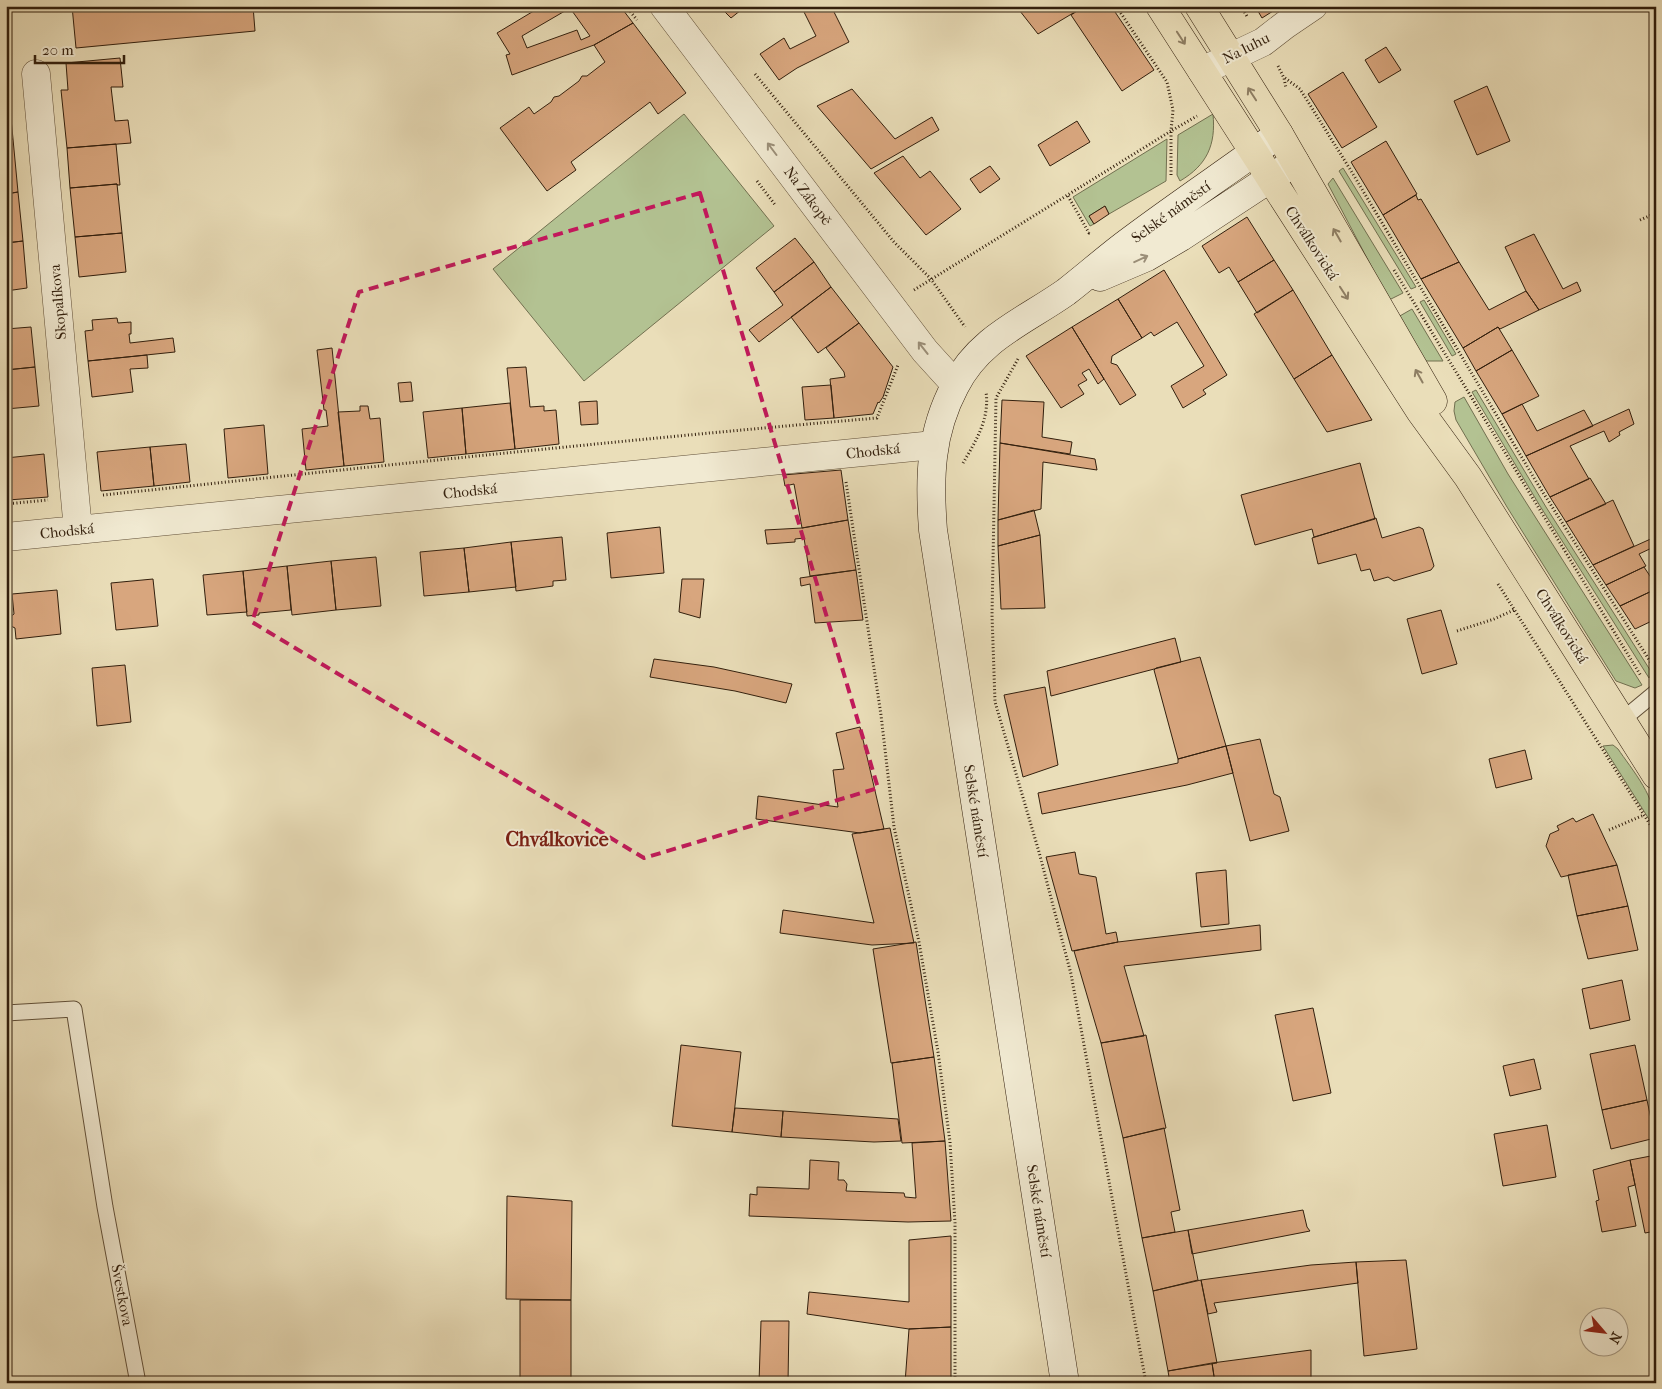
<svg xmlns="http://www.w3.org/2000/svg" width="1662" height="1389" font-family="'IM FELL French Canon',serif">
<rect width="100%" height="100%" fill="#eadeb9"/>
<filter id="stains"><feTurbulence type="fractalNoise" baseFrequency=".004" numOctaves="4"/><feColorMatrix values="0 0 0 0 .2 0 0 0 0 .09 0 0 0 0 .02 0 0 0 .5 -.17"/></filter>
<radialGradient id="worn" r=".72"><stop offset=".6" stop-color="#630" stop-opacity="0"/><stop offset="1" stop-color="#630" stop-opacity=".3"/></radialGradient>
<path fill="#b3c292" stroke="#727050" d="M684,114L774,226L584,381L493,269Z
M1213,114C1216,145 1207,165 1180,181L1177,175L1178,135Z
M1167,139L1166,181L1109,214L1105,206L1089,216L1094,224L1090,226L1073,197Z
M1343,168L1416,287L1411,289L1339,171Z
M1333,178L1403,293L1389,300L1328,184Z
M1424,300L1456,354L1452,356L1420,302Z
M1412,309L1443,361H1425L1398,317Z
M1476,390L1546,507L1652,673L1649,678L1540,506L1472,392Z
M1464,397L1508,474L1642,685L1635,688L1616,681L1507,507L1456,420L1454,411L1455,402Z
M1613,745L1618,749C1630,767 1661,803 1652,824L1603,746Z"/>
<path fill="#d8a67e" stroke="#321f0d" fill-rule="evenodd" d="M72,6H253L255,31L76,48Z
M542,6H620L633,23L594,45L512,75L506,55L510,54L497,33ZM570,8L590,36L581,40L577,30L527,48L522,36Z
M716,6H746L731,18L720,7L718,8Z
M801,6H831L849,42L797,68L779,80L760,54L784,38L790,49L816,36Z
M1016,6H1085L1038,34Z
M1085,6H1111L1154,70L1122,91L1071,15Z
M1255,6H1281L1262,18Z
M633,23L686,93L658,114L650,102L571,162L576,170L547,191L500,128L529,107L534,114L551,102L554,97L559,96L579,81L582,76H587L605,62L594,45Z
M1386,47L1401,70L1379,83L1365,60Z
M120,58L123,87H111L115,121L128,120L131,143L67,148L61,90H68L66,63Z
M1343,72L1377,127L1342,148L1308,94Z
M1487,86L1510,141L1477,155L1454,101Z
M852,89L895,139L932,117L939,130L871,169L817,106Z
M6,98H9L13,139L6,140Z
M1077,121L1090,142L1050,166L1038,145Z
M13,139L18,192L6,194V140Z
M1386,141L1417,194L1383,215L1351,162Z
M116,144L120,185H117V184L70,188L67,148Z
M903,156L920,178L930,171L961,209L926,235L874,173Z
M990,166L1000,179L980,193L970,179Z
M117,184L122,233L75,237L70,188Z
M18,192L23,241L6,243V194Z
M1416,195L1418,200L1421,199L1459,262L1421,279L1383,215Z
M1105,206L1109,214L1094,224L1089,216Z
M1247,217L1274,260L1238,282L1229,267L1219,273L1202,246Z
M122,233L126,272L79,277L75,237Z
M1534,234L1563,289L1577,282L1581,291L1539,310L1526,291L1505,247Z
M795,238L814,262L774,292L756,268Z
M23,241L27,288L6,291V243Z
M1274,260L1293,290L1257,313L1238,282Z
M814,262L831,287L759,342L749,330L783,305L774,292Z
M1459,262L1489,310L1526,291L1539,310L1500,329L1498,327L1463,348L1421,279Z
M1164,270L1227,375L1203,390L1206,394L1183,408L1171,386L1204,366L1177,322L1154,336L1151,332L1142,338L1118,299Z
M831,287L859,323L818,353L791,317Z
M1293,290L1332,355L1294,379L1254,314Z
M1118,299L1142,338L1112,356L1111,363L1117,365L1136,395L1120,405L1072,327Z
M117,318L118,323L131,322V334H129L130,343L173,338L175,352L88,361L85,331L93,330L92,320Z
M859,323L893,367L883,397L879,403L878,402L873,414L834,418L830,379L845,377L844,372L826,348Z
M31,327L35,367L6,370V329Z
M1072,327L1104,379L1098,384L1089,369L1082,373L1087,380L1078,385L1084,394L1061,408L1026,356Z
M1498,327L1512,350L1476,371L1463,348Z
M332,348L344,466L306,470L302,429L328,426L326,410H324L317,350Z
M1512,350L1539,396L1502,414L1476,371Z
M147,355L148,368L130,369L133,392L92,397L88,361Z
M1332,355L1372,420L1327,432L1294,379Z
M35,367L39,406L6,409V370Z
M526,367L530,407L544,406V411L556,410L559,444L515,449L507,368Z
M411,382L413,401L400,402L398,383Z
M831,385L834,418L805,420L802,387Z
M1002,400L1044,402L1042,437L1072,442L1070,454L1000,443Z
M597,401L598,424L581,425L579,402Z
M510,403L515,449L466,454L462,408Z
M1522,404L1537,431L1584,410L1593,426L1526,456L1502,414Z
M360,406H368L370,419L380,418L384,462L344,466L338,412L360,411Z
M462,408L466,454L428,458L423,412Z
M1629,409L1634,424L1619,432L1620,435L1609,442L1604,431L1570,446L1589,479L1550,497L1526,456Z
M264,425L268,474L228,478L224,429Z
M1000,443L1095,459L1097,470L1043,462L1041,509L998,520Z
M186,444L190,482L154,486L150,447Z
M150,447L154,486L101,491L97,452Z
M44,454L48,497L8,500L6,458Z
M1360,463L1375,519L1314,537L1312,529L1255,545L1241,495Z
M841,470L848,520L802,528L794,484L785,486L783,475Z
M1590,478L1606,504L1566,522L1550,497Z
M1613,500L1634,546L1593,565L1566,522Z
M1034,510L1040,535L998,546V520Z
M1376,518L1382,538L1419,527L1423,529L1434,566L1431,570L1394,581L1388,577L1374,581L1370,569L1361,571L1356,554L1318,564L1312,538Z
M848,520L856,570L810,576L804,538L795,539V542L767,544L765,530L802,528Z
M660,527L664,573L611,578L607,533Z
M1040,535L1045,608L1001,609L998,546Z
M562,537L566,580L553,581V586L516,591L511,542Z
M1655,537L1656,546L1639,554L1646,566L1606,585L1593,565Z
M511,542L516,587L469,592L464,548Z
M464,548L469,592L424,596L420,552Z
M376,557L381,606L336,610L331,561Z
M331,561L336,610L292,615L287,566Z
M287,566L291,610L259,613V615L247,616L243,571Z
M1644,567L1656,585V589L1620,606L1606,585Z
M856,570L863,620L815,623L810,584L801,586L800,578Z
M243,571L247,612L207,615L203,575Z
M153,579L158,626L116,630L111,583Z
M682,579H704L700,618L679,612Z
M1656,589V619L1635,629L1620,606Z
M57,590L61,634L16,639L15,628L11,626L10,617L14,614L12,594Z
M1441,610L1457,664L1422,674L1407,619Z
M1175,638L1181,662L1051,696L1047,671Z
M1200,657L1226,746L1178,759L1154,670L1156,668Z
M654,659L714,667L792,684L786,703L735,691L650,677Z
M125,665L131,722L97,726L92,668Z
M1045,687L1058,765L1023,777L1004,695Z
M860,727L884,829L860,833L756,819L758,796L838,807L833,770L844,769L836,733Z
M1260,739L1274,794L1280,797L1289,831L1250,841L1226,746Z
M1226,746L1233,773L1187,785L1042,814L1038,793L1178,763V759Z
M1525,750L1532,779L1496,788L1489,759Z
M1593,814L1617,865L1561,877L1546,846L1550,834L1559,830L1557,826L1573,818L1576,822Z
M890,828L914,943L872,945L780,933L783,910L874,923L852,834Z
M1075,852L1079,874L1096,877L1106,934L1116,932L1118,942L1072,951L1046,857Z
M1617,865L1628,906L1577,916L1568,875Z
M1226,870L1229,924L1201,927L1196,873Z
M1628,906L1638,950L1588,959L1577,916Z
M1260,925L1261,950L1124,966L1144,1036L1101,1043L1074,951L1118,942Z
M916,942L934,1057L891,1063L873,949Z
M1622,980L1630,1020L1590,1029L1582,989Z
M1313,1008L1331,1093L1293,1101L1275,1015Z
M1146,1035L1166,1128L1123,1138L1101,1043Z
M681,1045L741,1052L732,1132L672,1126Z
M1635,1045L1647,1100L1602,1110L1590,1054Z
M934,1057L945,1141L902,1143L892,1063Z
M1534,1059L1541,1089L1510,1096L1503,1066Z
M1647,1100L1655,1138L1611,1149L1602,1110Z
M735,1108L783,1111L781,1137L732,1132Z
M783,1111L898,1119L901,1141L874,1142L781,1137Z
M1547,1125L1556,1177L1503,1186L1494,1134Z
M1164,1128L1180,1210L1171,1212L1175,1232L1142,1238L1123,1138Z
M945,1141L951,1221L908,1222L749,1216L750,1194L757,1195V1187L809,1189L810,1160L839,1162L838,1180H844L847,1184L846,1191L904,1193L905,1197L916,1198L912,1143Z
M1656,1155V1231L1645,1233L1630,1160Z
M1630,1160L1635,1185L1628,1187L1636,1226L1602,1232L1596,1201L1599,1200L1593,1170Z
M507,1196L572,1201L571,1300L506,1299Z
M1303,1210L1307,1227L1310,1231L1192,1254L1188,1230Z
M1188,1230L1198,1280L1153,1291L1142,1238Z
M951,1236V1327L909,1329L807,1314L809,1292L909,1302V1240Z
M1406,1260L1417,1349L1364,1356L1356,1262Z
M1356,1262L1358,1283L1214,1303L1217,1312L1208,1314L1201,1280L1311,1265Z
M1201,1280L1217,1363L1168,1371L1153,1291Z
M520,1300H571V1383H520Z
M761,1321H789L788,1383H759Z
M951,1327V1383H905L909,1329Z
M1311,1350V1381L1295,1383H1215L1212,1363Z
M1212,1363L1215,1383H1170L1168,1371Z"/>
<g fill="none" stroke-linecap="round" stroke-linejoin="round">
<defs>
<path id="lane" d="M1621,721L1656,692
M6,1013L74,1009L105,1207L138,1383"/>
<path id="street" d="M664,6L925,351L955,384
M1202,71L1263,42L1285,25L1313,6
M36,74L78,530
M6,537L934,445"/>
<path id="secondary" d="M1100,277L1147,257L1181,237L1295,162
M1065,1383L933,530C929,478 930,433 955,386C979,338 1025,321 1066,292C1088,275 1109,256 1131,240C1179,204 1230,170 1279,134"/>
<path id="primary" d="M1160,6L1420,411L1468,477L1656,775
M1199,6L1279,134L1433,401"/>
</defs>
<use href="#lane" stroke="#604f38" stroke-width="17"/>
<use href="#street" stroke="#604f38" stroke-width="29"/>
<use href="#secondary" stroke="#321f0d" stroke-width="29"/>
<use href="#primary" stroke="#321f0d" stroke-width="29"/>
<path stroke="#321f0d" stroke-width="3" stroke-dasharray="1 2.5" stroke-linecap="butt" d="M626,6L637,20
M1241,6L1248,18
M1278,66L1284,78L1286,88
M755,74L894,242L931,279L965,327
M1285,78L1300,89L1350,169L1537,483L1655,669
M1171,175V131L1197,116
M757,181L776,206
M1068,196L1089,233L1091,232
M1640,220L1656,213
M1394,270L1641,676
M914,290L1171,131L1173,110L1167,82L1116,6
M1018,359L996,398L992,615L995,702L1039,852L1071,974L1146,1383
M963,463C976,441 990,418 986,392
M846,482L881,715L894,827L919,942L938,1052L950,1142L955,1223V1383
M103,495C361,468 619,440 877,418L898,365L897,364
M6,504L48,500
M1498,584L1651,826
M1457,631L1494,619L1514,610
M1609,830L1644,815"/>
<use href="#lane" stroke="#f1ead2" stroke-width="15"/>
<use href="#street" stroke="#f1ead2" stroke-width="28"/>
<use href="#secondary" stroke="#f1ead2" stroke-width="28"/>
<use href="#primary" stroke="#eadeb9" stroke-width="28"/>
</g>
<defs><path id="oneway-shaft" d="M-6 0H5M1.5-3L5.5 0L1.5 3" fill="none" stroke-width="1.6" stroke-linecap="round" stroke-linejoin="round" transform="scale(1.25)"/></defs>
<g stroke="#8e7e63">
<use href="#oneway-shaft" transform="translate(1181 38) rotate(57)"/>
<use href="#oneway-shaft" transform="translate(1252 94) rotate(-123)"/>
<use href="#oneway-shaft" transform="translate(1337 235) rotate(-120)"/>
<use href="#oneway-shaft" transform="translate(1344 293) rotate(57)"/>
<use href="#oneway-shaft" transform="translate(1419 376) rotate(-119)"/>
</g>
<g stroke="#9b8f79">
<use href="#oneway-shaft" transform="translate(772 149) rotate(-127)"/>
<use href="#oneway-shaft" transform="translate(1141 259) rotate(-25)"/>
<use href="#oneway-shaft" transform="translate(923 348) rotate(-128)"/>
</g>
<path fill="none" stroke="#c2185b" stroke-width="4" stroke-dasharray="10 6" stroke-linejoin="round" d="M700,193L878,788L644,858L252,622L359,292Z"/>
<g text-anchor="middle" stroke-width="4" stroke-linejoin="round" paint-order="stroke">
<g font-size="15" fill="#321f0d" stroke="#f1ead2">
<text transform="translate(1246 48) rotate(-27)" y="5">Na luhu</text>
<text transform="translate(808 196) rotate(53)" y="5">Na Zákopě</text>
<text transform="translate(1171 212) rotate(-36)" y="5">Selské náměstí</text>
<text transform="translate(1312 243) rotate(57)" y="5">Chválkovická</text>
<text transform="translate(58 302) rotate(-95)" y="5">Skopalíkova</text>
<text transform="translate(873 451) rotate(-6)" y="5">Chodská</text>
<text transform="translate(470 491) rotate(-6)" y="5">Chodská</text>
<text transform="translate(67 531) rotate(-6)" y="5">Chodská</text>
<text transform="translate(1562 626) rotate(58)" y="5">Chválkovická</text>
<text transform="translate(976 811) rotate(81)" y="5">Selské náměstí</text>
<text transform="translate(1039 1211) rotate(81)" y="5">Selské náměstí</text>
<text transform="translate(122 1295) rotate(79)" y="5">Švestkova</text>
</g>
<g font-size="20" font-weight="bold" fill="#7a1f14" stroke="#f1ead2">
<text x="557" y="846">Chválkovice</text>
</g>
</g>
<rect width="1662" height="1389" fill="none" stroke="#eadeb9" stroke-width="25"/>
<rect x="8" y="8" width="1647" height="1374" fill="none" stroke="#321f0d" stroke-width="2.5"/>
<rect x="12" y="12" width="1637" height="1364" fill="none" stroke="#321f0d"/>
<g transform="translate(1604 1332) rotate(118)"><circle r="24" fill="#f1ead2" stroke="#a59983"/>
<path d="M0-4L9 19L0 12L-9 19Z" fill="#8f2418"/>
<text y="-8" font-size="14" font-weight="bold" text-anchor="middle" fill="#321f0d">N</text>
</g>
<path d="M35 55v8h89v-8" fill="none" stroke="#321f0d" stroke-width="2.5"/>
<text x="42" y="55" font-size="15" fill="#321f0d" stroke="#f1ead2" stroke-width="4" paint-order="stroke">20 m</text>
<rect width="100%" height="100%" filter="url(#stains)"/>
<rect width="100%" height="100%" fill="url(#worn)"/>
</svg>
